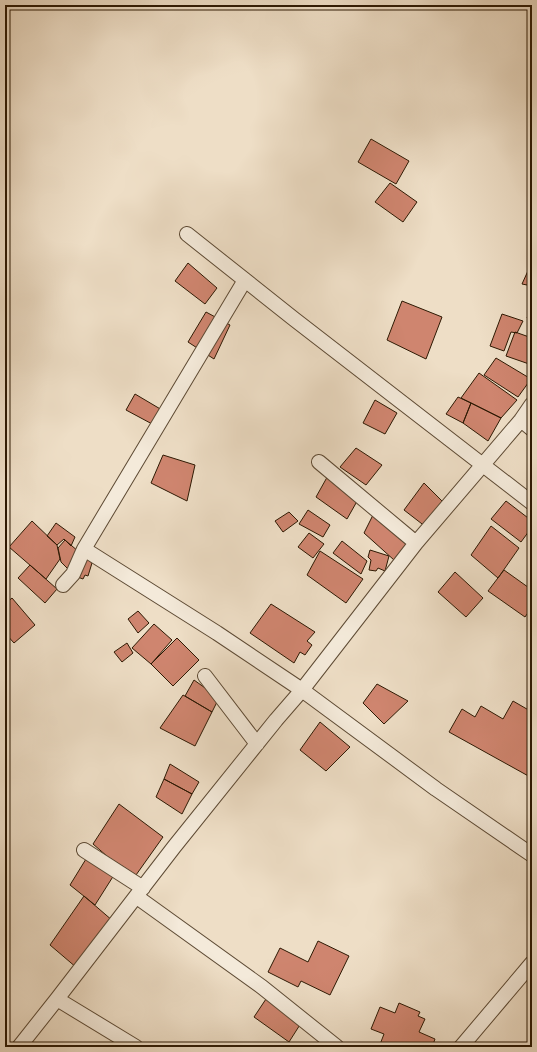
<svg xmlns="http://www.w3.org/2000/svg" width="537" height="1052" font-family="'EB Garamond',serif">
<rect width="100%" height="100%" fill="#eedec6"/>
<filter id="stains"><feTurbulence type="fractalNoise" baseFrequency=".005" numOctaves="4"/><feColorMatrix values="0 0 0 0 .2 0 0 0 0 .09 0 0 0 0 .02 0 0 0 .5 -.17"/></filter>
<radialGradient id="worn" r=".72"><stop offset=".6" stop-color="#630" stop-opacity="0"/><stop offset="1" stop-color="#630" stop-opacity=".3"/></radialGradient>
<path fill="#cf856f" stroke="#2d1903" d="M371,139L409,161L396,184L358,162Z
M390,183L417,202L403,222L375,202Z
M532,262V286L522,284Z
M188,263L217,288L205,304L175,281Z
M402,301L442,317L426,359L387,340Z
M532,307V321L527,318Z
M206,312L230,325L214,359L188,342Z
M502,314L523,321L517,333L511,332L504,351L490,346Z
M515,332L532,338V365L506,356Z
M496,358L531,379L518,397L484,375Z
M479,373L517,400L501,418L461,398Z
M135,394L162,410L154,425L126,410Z
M458,397L471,403L463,423L446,414Z
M375,400L397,413L385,434L363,423Z
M471,403L501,418L488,441L463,423Z
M356,448L382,465L366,485L340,467Z
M163,455L195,465L187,501L151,483Z
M330,472L360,496L347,519L316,497Z
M424,483L445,504L426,527L404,510Z
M506,501L532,521V527L521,542L491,519Z
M308,510L330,525L323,537L299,524Z
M289,512L298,521L283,532L275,521Z
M374,513L409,541L394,560L364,533Z
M32,521L57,545L60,559L46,579L9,547Z
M56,523L75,537L71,546L64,539L57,545L47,536Z
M491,526L519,548L498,578L471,555Z
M309,533L324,544L313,558L298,547Z
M65,540L92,563L88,576L85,575L83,579L75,576L61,562L58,548Z
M342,541L367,561L361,574L333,553Z
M370,550L389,556L385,571L378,568L376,571L369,570L371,560L368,557Z
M320,551L363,579L346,603L307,575Z
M30,565L57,589L45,603L18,578Z
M504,570L532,590V607L525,617L488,591Z
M455,572L483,598L466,617L438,592Z
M12,598L35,625L14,643L5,633V604Z
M271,604L315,632L307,641L312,645L305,655L300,652L294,663L250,633Z
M138,611L149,623L138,633L128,619Z
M154,624L172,640L151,664L132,648Z
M177,638L199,660L173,686L151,664Z
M127,643L133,653L122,662L114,652Z
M194,680L219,698L212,712L185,696Z
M377,684L408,701L384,724L363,703Z
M183,695L212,712L195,746L160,728Z
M513,701L532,712V778L449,732L462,709L475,717L481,706L503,719Z
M320,722L350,747L326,771L300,750Z
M170,764L199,782L192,794L164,779Z
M164,779L192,794L182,814L156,797Z
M119,804L163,837L136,875L108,857L93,844Z
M86,859L114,875L95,905L70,885Z
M84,896L113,921L77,968L50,945Z
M318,941L349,956L330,995L301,981L298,987L268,972L280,948L308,962Z
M268,996L303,1020L289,1042L254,1017Z
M399,1003L420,1012L418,1016L425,1019L419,1032L435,1039L432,1047H379L384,1034L371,1029L380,1007L395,1013Z"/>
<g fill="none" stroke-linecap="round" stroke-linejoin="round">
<defs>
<path id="minor" d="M187,234L294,319L532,503
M521,420L532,429
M319,462L416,543
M84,549L217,633L302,690L436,789L532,855
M63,585L73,574L84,549L245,280
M205,676L257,744
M84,850L143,888
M137,897L262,987L337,1047
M57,999L136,1047
M19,1047L57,999L174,847L276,720L302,690L416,543L521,420L532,404
M461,1047L532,963"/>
</defs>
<use href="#minor" stroke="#5d4a34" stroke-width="16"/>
<use href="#minor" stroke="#f4eada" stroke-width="14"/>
</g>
<rect width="537" height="1052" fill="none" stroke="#eedec6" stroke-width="20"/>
<rect x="6" y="6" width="525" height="1040" fill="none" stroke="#2d1903" stroke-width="2"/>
<rect x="10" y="10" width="517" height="1032" fill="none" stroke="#2d1903"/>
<rect width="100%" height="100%" filter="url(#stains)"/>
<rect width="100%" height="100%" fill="url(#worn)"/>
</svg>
